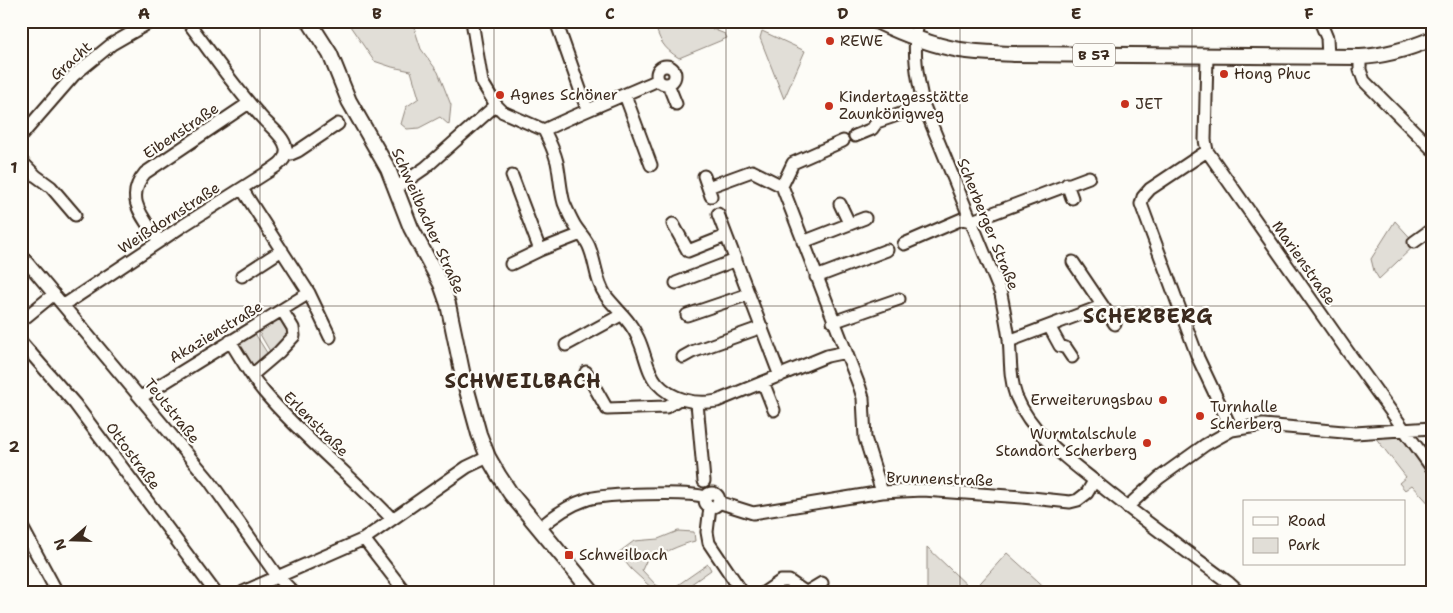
<svg xmlns="http://www.w3.org/2000/svg" width="1453" height="613" font-family="'Shantell Sans',sans-serif">
<rect width="100%" height="100%" fill="#fdfcf7"/>
<filter id="ink" filterUnits="userSpaceOnUse"><feTurbulence type="fractalNoise" baseFrequency=".02" numOctaves="2"/><feDisplacementMap in="SourceGraphic" scale="10" xChannelSelector="R" yChannelSelector="G"/><feConvolveMatrix kernelMatrix="1 2 1 2 8 2 1 2 1" color-interpolation-filters="sRGB"/></filter>
<g filter="url(#ink)">
<path fill="#e1ded7" stroke="#8e847a" d="M362,21H412L421,49L438,72L451,105L449,125L440,117L419,128L407,129L401,124L406,107L419,98L411,71L392,67L374,61L350,26Z
M654,21H693L725,34L727,38L679,58C663,48 659,40 654,21Z
M762,31L805,51L784,99L760,38Z
M1395,221L1416,244L1379,279L1374,271L1371,259Z
M281,314L289,328L290,335L271,353L257,329Z
M254,332L269,356L254,366L251,365L239,346V342Z
M1401,436L1432,479V507L1412,485L1405,490L1399,483L1406,477L1375,437Z
M678,531L694,532L695,541C678,545 664,554 647,559L642,570L656,585L669,591L708,564L711,570L680,592H656L631,569L618,553L634,541L658,539Z
M927,547L973,591L1007,553L1049,591L925,592L927,588Z"/>
<g fill="none" stroke-linecap="round" stroke-linejoin="round">
<defs>
<path id="minor" d="M918,21C912,49 917,78 924,106L1001,294C1004,309 1007,324 1009,339C1011,358 1009,377 1016,396C1032,435 1070,461 1101,486C1143,520 1186,551 1229,583L1239,592
M1320,21L1327,38L1328,57
M21,23L22,21
M558,27L587,109
M1207,56L1205,140L1207,151L1348,352L1432,468
M1360,57V70L1364,81L1432,149
M657 75a9 9 0 1 1 18 0a9 9 0 1 1-18 0Z
M668,84L676,104
M625,95L651,165
M496,105L503,112L544,130C549,140 554,150 557,162C560,176 560,189 564,203C567,210 570,217 574,224C579,233 587,239 590,249C596,264 596,282 606,296C617,310 631,321 638,338C645,352 647,372 657,383C672,400 696,405 717,401L827,356L846,352
M544,130C581,112 620,97 658,80
M21,136L74,75L112,44L152,21
M855,136L872,129L877,122L924,106
M1207,151L1150,189L1143,197L1141,204L1198,358L1232,430
M286,153L291,154L298,151L338,124
M21,161L36,176L51,187L75,215
M512,176L540,250
M704,176L711,196
M1067,184L1072,198
M782,186L860,388L863,398L865,438L882,492
M708,187L752,171L782,186L793,163L843,141
M396,188L425,168L496,105L482,82L472,21
M242,189L309,293L330,337
M840,204L849,223
M718,214L780,376
M673,224L688,251L726,236
M159,241C144,218 123,199 145,173L249,103
M803,242L865,218
M1414,242L1432,229
M904,244L962,219L972,221L1089,177
M21,255L209,480L277,576L293,592
M1073,262L1115,324
M511,264L540,250L581,234
M242,276L282,250
M816,277L887,250
M676,283L736,260
M64,305L184,225L266,173C275,167 288,161 286,148C284,137 272,128 265,121C236,90 213,55 187,21
M687,315L749,294
M21,321L54,294
M833,322L899,299
M1049,326L1060,346L1066,348L1072,357
M230,341C241,358 251,377 264,392C303,438 351,475 392,519
M1009,341L1102,306
M21,342L75,404L215,592
M566,345L621,315
M683,357L692,352L762,327
M586,372L607,409L666,407L679,399
M252,375L279,352L294,336L293,328L282,310
M763,382L774,410
M141,397L309,293
M697,403L704,481
M705 500a7 7 0 1 1 14 0a7 7 0 1 1-14 0Z
M718,502L753,513L882,492L923,490L1022,497L1070,502L1078,500L1087,493L1094,481
M710,507L707,532L709,543L742,592
M1127,507L1159,478L1205,445L1232,430L1263,425L1355,433L1432,428
M21,525L57,592
M539,529C554,515 569,505 588,499C606,494 689,491 705,497
M364,539L405,592
M243,592L364,539L467,467L488,457
M765,592L781,581H789L805,592
M807,592L822,583"/>
<path id="major" d="M309,21L330,54L349,101L388,169L411,228L441,284L448,304L463,376L479,434L488,457L499,476L511,494L592,592
M876,21C903,34 930,45 960,50C978,53 996,53 1014,54L1360,57C1386,56 1408,49 1432,39"/>
</defs>
<use href="#minor" stroke="#3b2a1e" stroke-width="15"/>
<use href="#major" stroke="#3b2a1e" stroke-width="18"/>
<use href="#minor" stroke="#fdfcf7" stroke-width="11"/>
<use href="#major" stroke="#fdfcf7" stroke-width="14"/>
</g>
</g>
<path fill="none" stroke="#3b2a1e" stroke-width="1" stroke-opacity="0.55" d="M260,21V592M494,21V592M726,21V592M960,21V592M1192,21V592M21,306H1432"/>
<g fill="#c8321e" stroke="#fdfcf7" stroke-width="2">
<circle cx="830" cy="41" r="5"/>
<circle cx="1224" cy="74" r="5"/>
<circle cx="500" cy="95" r="5"/>
<circle cx="1125" cy="104" r="5"/>
<circle cx="829" cy="106" r="5"/>
<circle cx="1163" cy="400" r="5"/>
<circle cx="1200" cy="416" r="5"/>
<circle cx="1147" cy="443" r="5"/>
<rect x="564" y="550" width="10" height="10" rx="2.5"/>
</g>
<g text-anchor="middle" stroke-width="4.5" stroke-linejoin="round" paint-order="stroke">
<rect fill="#fdfcf7" stroke="#75695f" stroke-width="1" x="1073" y="43.5" width="42" height="23" rx="4"/>
<g font-size="14" font-weight="bold" fill="#3b2a1e">
<text x="1094" y="60">B 57</text>
</g>
<g font-size="15" fill="#3b2a1e" stroke="#fdfcf7" text-anchor="start">
<text x="840" y="46">REWE</text>
<text x="1234" y="79">Hong Phuc</text>
<text x="510" y="100">Agnes Schöner</text>
<text x="839" y="102">Kindertagesstätte<tspan x="839" dy="17">Zaunkönigweg</tspan></text>
<text x="1135" y="109">JET</text>
<text x="1153" y="405" text-anchor="end">Erweiterungsbau</text>
<text x="1210" y="412">Turnhalle<tspan x="1210" dy="17">Scherberg</tspan></text>
<text x="1137" y="439" text-anchor="end">Wurmtalschule<tspan x="1137" dy="17">Standort Scherberg</tspan></text>
<text x="579" y="560">Schweilbach</text>
</g>
<g font-size="15" fill="#3b2a1e" stroke="#fdfcf7">
<text transform="translate(71 61) rotate(-42)" y="5">Gracht</text>
<text transform="translate(181 131) rotate(-34)" y="5">Eibenstraße</text>
<text transform="translate(169 218) rotate(-33)" y="5">Weißdornstraße</text>
<text transform="translate(428 221) rotate(66)" y="5">Schweilbacher Straße</text>
<text transform="translate(988 224) rotate(68)" y="5">Scherberger Straße</text>
<text transform="translate(1304 263) rotate(55)" y="5">Marienstraße</text>
<text transform="translate(216 332) rotate(-31)" y="5">Akazienstraße</text>
<text transform="translate(172 411) rotate(51)" y="5">Teutstraße</text>
<text transform="translate(316 424) rotate(45)" y="5">Erlenstraße</text>
<text transform="translate(133 456) rotate(53)" y="5">Ottostraße</text>
<text transform="translate(940 479) rotate(2)" y="5">Brunnenstraße</text>
</g>
<g font-size="20" font-weight="bold" letter-spacing="1" fill="#3b2a1e" stroke="#fdfcf7">
<text x="1148" y="323">SCHERBERG</text>
<text x="523" y="388">SCHWEILBACH</text>
</g>
</g>
<rect width="1453" height="613" fill="none" stroke="#fdfcf7" stroke-width="55"/>
<rect x="1243" y="500" width="162" height="65" fill="#fdfcf7" stroke="#afa8a0"/>
<rect x="1253" y="517" width="25" height="8" fill="#fdfcf7" stroke="#afa8a0"/>
<text x="1288" y="526" font-size="15" fill="#3b2a1e">Road</text>
<rect x="1253" y="538" width="25" height="15" fill="#e1ded7" stroke="#afa8a0"/>
<text x="1288" y="550" font-size="15" fill="#3b2a1e">Park</text>
<g transform="translate(72 540) rotate(250)" stroke="#fdfcf7" stroke-width="4" paint-order="stroke">
<path d="M0-4L9 19L0 12L-9 19Z" fill="#3b2a1e"/>
<text y="-8" font-size="14" font-weight="bold" text-anchor="middle" fill="#3b2a1e">N</text>
</g>
<rect x="28" y="28" width="1398" height="558" fill="none" stroke="#3b2a1e" stroke-width="2"/>
<g font-size="16" text-anchor="middle" font-weight="bold" fill="#3b2a1e">
<text x="144" y="19">A</text>
<text x="377" y="19">B</text>
<text x="610" y="19">C</text>
<text x="843" y="19">D</text>
<text x="1076" y="19">E</text>
<text x="1309" y="19">F</text>
<text x="14" y="173">1</text>
<text x="14" y="452">2</text>
</g>
</svg>
